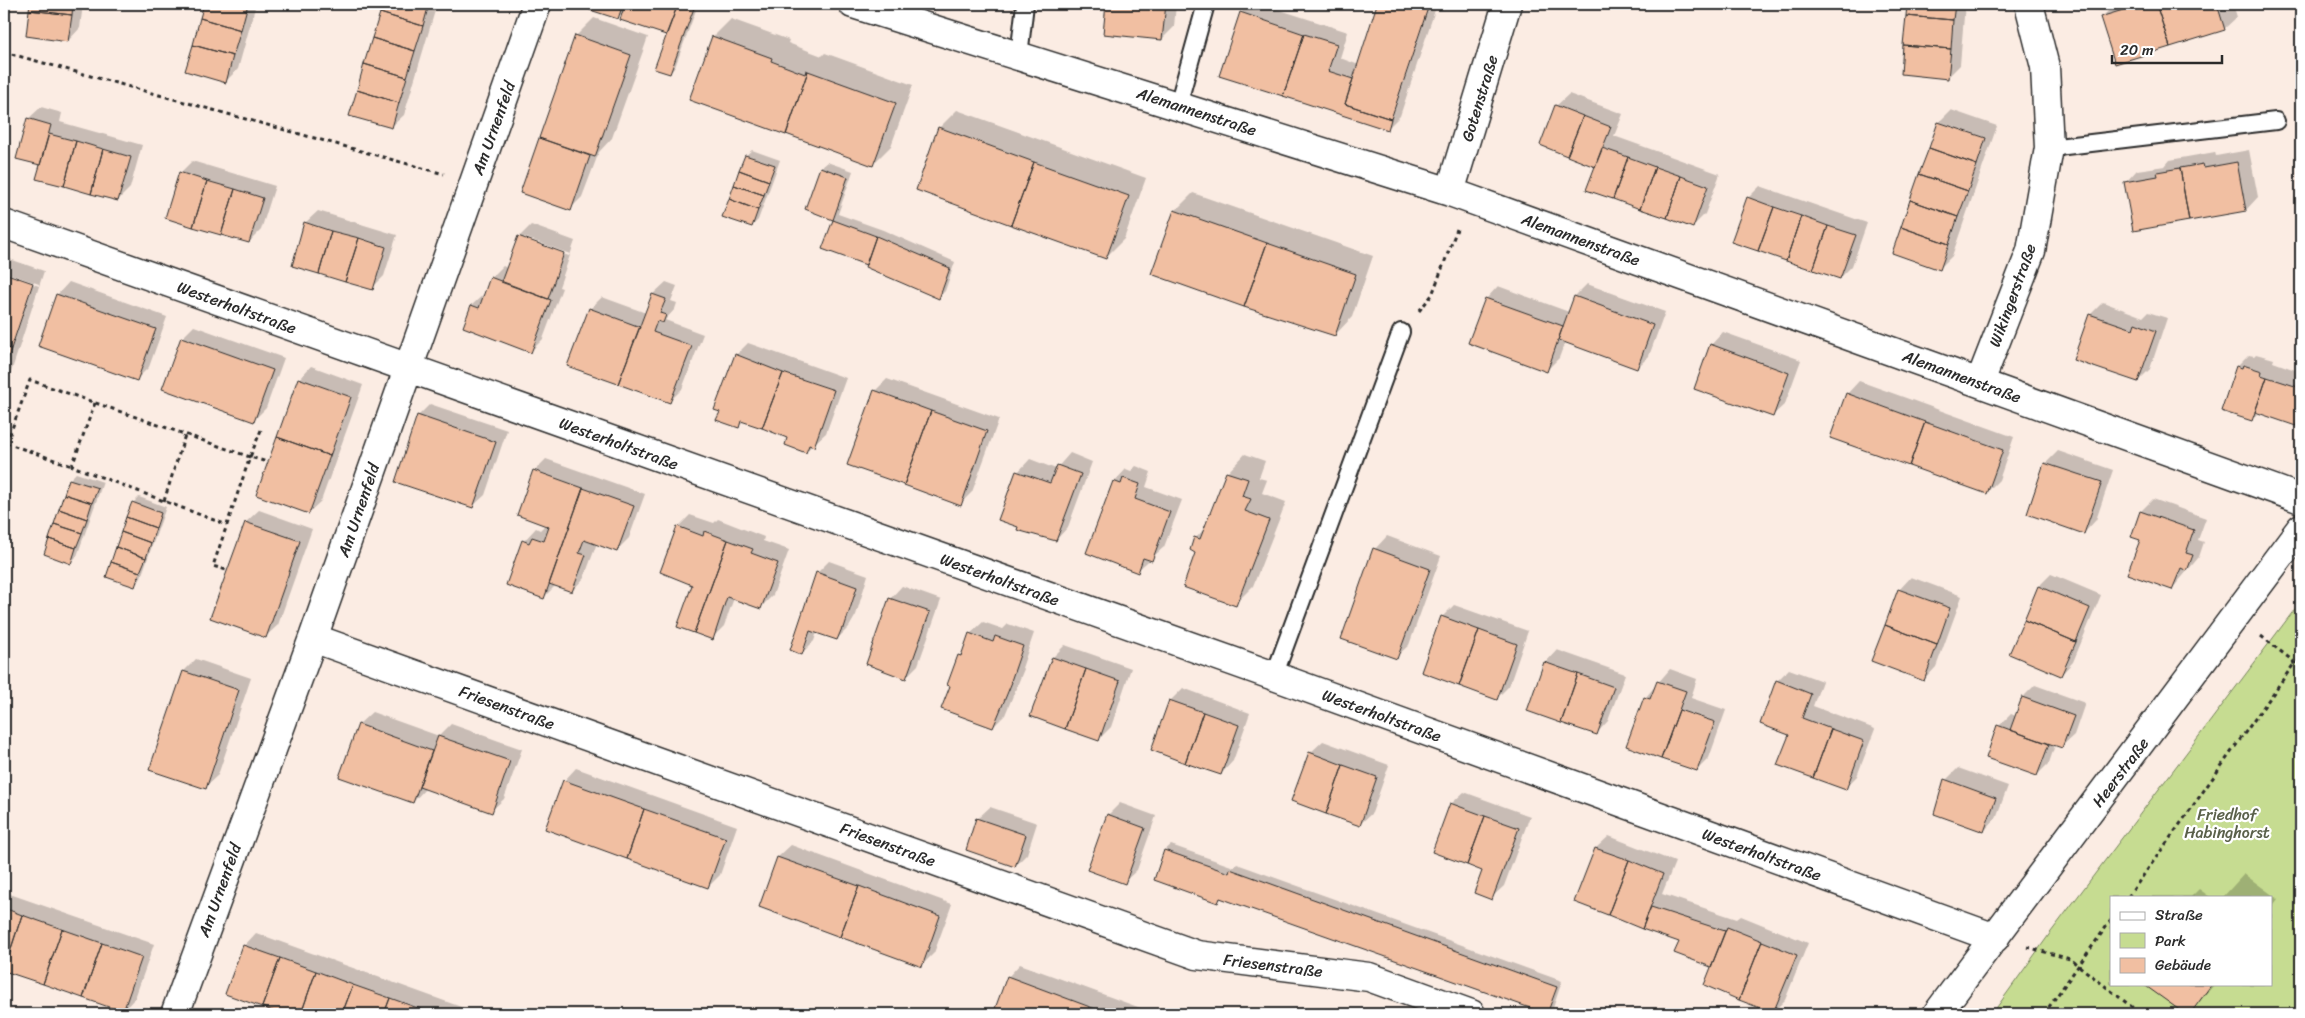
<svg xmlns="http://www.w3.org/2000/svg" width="2305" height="1018" font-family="Sriracha,sans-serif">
<rect width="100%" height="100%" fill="#fbece3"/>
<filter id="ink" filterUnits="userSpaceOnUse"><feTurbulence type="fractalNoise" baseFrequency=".02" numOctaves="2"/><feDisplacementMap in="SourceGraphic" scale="10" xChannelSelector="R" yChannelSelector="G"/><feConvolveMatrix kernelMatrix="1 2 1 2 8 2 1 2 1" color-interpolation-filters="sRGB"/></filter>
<g filter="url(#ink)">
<path fill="#c6dc91" stroke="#78845e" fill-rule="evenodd" d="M2301,601V1014H1992L2051,932ZM2111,897H2271V984H2111Z"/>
<path fill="#0003" fill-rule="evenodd" d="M31,4H83L80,28L68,41L27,35Z
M205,4H256L238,69L225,82L186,71Z
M384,4H437L404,115L391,127L351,115Z
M590,4H678L696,10L675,67L670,73L668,34L621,19L624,11L618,17L589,8Z
M686,4H698L697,7Z
M1107,4H1176L1174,27L1162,39L1104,33Z
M1250,4H1262L1348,32L1340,58L1359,65L1378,4H1437L1400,116L1388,128L1241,13Z
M1909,4H1965L1960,65L1948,77L1902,73Z
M2119,4H2233L2237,17L2224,29L2101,18L2114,5Z
M594,18L648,37L612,138L599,152L582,197L570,209L522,193L576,36Z
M731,19L789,40L788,43L822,56L825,53L913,85L891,146L873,164L713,37Z
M1569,94L1623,114L1614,136L1720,174L1705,214L1693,226L1596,166L1556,106Z
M41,107L62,113L60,122L142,145L130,188L118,200L42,164L18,158L28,119Z
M957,110L1146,178L1124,239L1106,257L939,128Z
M1951,110L1997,126L1952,256L1940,268L1893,252L1939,122Z
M752,150L780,160L758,220L752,226L746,155Z
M2249,150L2258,197L2246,210L2125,183L2137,170L2165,166L2170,160L2215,152L2216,156Z
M192,161L275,186L261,230L249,242L180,173Z
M827,162L853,171L838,214L883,230L955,262L945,291L939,297L867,264L823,248L834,219L806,209L821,167Z
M1760,186L1867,223L1852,266L1840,278L1748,198Z
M1193,193L1373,256L1352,317L1335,335L1175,211Z
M318,211L397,235L384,276L372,288L305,223Z
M531,225L575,241L559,287L562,288L543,339L531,351L465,327L472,305L485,293L491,278L503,266L507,268L519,237ZM524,237L570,254L569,256L524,240Z
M4,257L44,271L4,394V274L39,286V284L4,272Z
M69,282L167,317L149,367L137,379L57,295Z
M666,282L677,286L671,301L677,303L675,309L665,320L703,334L682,389L670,401L590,309L602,297L646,313L653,294Z
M1587,284L1665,312L1649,356L1637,368L1565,342L1559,358L1547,370L1486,299L1498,286L1569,312L1575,296Z
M2103,302L2143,317L2148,312L2167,318L2150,369L2138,381L2090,315Z
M194,326L284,358L266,408L254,420L182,338Z
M1723,332L1801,360L1785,404L1772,416L1711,345Z
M748,343L846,378L826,433L806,451L789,437L745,420L738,427L736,355Z
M2256,354L2274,359L2273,362L2301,372V418L2296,424L2259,412L2252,419L2237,367L2249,355L2254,356Z
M311,366L363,385L321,501L308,513L299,379Z
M887,379L999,419L972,492L960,504L875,391Z
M1859,381L2014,437L1999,480L1986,493L1847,394Z
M430,404L507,430L485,495L472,507L418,416Z
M2058,451L2113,470L2096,520L2084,533L2045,464Z
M1070,453L1092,462L1068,527L1056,540L1018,472L1030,459L1056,469Z
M1245,454L1265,461L1259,478L1267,480L1262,493L1286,502L1253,586L1235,604L1196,538L1206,527L1228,472Z
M546,459L645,494L629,538L617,550L597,543L584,578L572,591L556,585L543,598L507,585L524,541L536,528L540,530L546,524L534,471Z
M1136,466L1151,472L1146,487L1182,500L1164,547L1137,571L1114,482L1126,469L1131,471Z
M76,473L103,482L77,556L71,562L45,554L70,479Z
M139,497L166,507L140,580L134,586L133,503Z
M2153,499L2206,518L2198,540L2204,542L2199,557L2172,589L2141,539V511Z
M259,510L312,529L278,625L265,637L212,617L246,522Z
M690,515L714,523L718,519L764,537L763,541L789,550L773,595L760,608L734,598L724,626L712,638L678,527Z
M1387,536L1441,556L1409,645L1396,657L1375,549Z
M829,561L868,575L856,615L849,627L837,639L817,632L814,641L802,653L817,573Z
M2051,574L2101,595L2073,662L2061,675L2039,586Z
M1911,577L1962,596L1936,667L1924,680L1899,590Z
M902,586L941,600L918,665L906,677L890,599Z
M1454,605L1528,631L1509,686L1497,698L1442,617Z
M983,622L1003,629L1008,624L1034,633L1022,668L1024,669L1005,715L993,727L952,685L959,656L964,650L970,634Z
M1065,645L1131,668L1111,727L1098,740L1032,716L1053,657Z
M1557,650L1625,674L1608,721L1596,734L1545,663Z
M196,659L251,678L218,775L205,787L151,769L184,671Z
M1670,669L1697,679L1691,698L1726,710L1709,758L1697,770L1645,698Z
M1789,669L1822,681L1813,706L1875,729L1857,776L1845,788L1790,735L1777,681Z
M2035,685L2085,703L2074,735L2061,747L2055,745L2049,763L2037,775L1999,726L2011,714L2016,716L2023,697Z
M1183,688L1250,713L1233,761L1221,774L1153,750L1171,700Z
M372,712L439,736L451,724L522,749L504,799L491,811L426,788L413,802L341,776L359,724Z
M1323,741L1389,765L1372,813L1359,825L1310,753Z
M576,768L737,826L720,875L708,887L564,781Z
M1958,768L2008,786L1996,818L1984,831L1946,780Z
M1464,792L1530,816L1504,886L1491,898L1484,870L1451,804Z
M1120,803L1156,816L1137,870L1124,882L1108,815Z
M990,807L1037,823L1027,854L1015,866L977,819Z
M1609,836L1675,862L1662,894L1737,919L1741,916L1808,943L1785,1000L1773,1012L1713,966L1676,952L1681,941L1576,902L1596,848Z
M791,845L952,904L934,953L922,965L761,907L778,857Z
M1171,845L1234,867L1237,864L1562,981L1553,1008L1570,1014H1546L1222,897L1218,902L1165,850Z
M2244,874L2278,899L2271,908V897H2223Z
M2199,889L2210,897H2191Z
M4,892L154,944L135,998L123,1011L4,970Z
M256,933L475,1012L474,1014H284L226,994L244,946Z
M1020,964L1157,1014H994L1008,977Z
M2146,984H2215L2188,1014Z"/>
<path fill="#f1bfa2" stroke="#2b2b2b" d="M30,4H73L72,15L29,10Z
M204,4H248L241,30L200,18Z
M383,4H429L423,26L380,13Z
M589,4H623L618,19L587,9Z
M625,4H678L666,35L620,20Z
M678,4L694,8L670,74L654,69Z
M1106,4H1166L1162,40L1103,34Z
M1377,4L1429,5L1391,119L1345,104Z
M1907,4H1955L1953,20L1906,16Z
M2143,4H2156L2170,47L2115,64L2100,17Z
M2156,4H2217L2225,30L2170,47Z
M29,10L72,15L68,42L26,36Z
M1240,12L1304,34L1283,96L1219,76Z
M380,13L423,26L415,51L372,38Z
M1906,16L1953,20L1951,49L1903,45Z
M200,18L241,30L233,56L193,45Z
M1304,34L1337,44L1328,71L1353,79L1345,104L1391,119L1388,130L1283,96Z
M575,35L631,55L595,157L539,138Z
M712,36L772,58L771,61L805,74L806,70L808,71L786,135L689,100Z
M372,38L415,51L407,77L364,64Z
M193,45L233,56L226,83L185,71Z
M1903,45L1951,49L1948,79L1901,74Z
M364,64L407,77L399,103L357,90Z
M808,71L896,103L873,166L786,134Z
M357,90L399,103L392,128L349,116Z
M1555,105L1583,116L1567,156L1540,145Z
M1583,116L1611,127L1595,167L1567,156Z
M27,118L51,125L40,165L16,159Z
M1938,122L1986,138L1977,165L1929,148Z
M938,127L1034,162L1011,225L916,190Z
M49,134L76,141L64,186L36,179Z
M539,138L590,156L571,211L520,193Z
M76,141L103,149L91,194L64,186Z
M1602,148L1628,157L1613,199L1586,190Z
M1929,148L1977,165L1968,191L1919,174Z
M103,149L131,157L118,201L91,194Z
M745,155L775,165L769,181L739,170Z
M1628,157L1655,167L1640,209L1613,199Z
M1034,162L1129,196L1106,259L1011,225Z
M2237,162L2246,211L2189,221L2180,168L2203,164L2204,168Z
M820,167L848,177L833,220L805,209Z
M1655,167L1681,176L1667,218L1640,209Z
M2180,168L2189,221L2133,231L2124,182L2158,176L2157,172Z
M739,170L769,181L764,195L734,185Z
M179,172L207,181L193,227L165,218Z
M1919,174L1968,191L1958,217L1910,200Z
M1681,176L1708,186L1693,228L1667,218Z
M207,181L235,189L221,235L193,227Z
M734,185L764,195L758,210L729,199Z
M235,189L263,198L249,243L221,235Z
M1747,197L1774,207L1758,251L1731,242Z
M729,199L758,210L752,227L722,217Z
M1910,200L1958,217L1949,244L1901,227Z
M1774,207L1801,216L1786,261L1758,251Z
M1174,210L1267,243L1244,307L1151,274Z
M1801,216L1828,226L1813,270L1786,261Z
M833,220L876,236L866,265L822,249Z
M304,222L331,231L319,274L292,266Z
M1828,226L1856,235L1840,279L1813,270Z
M1901,227L1949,244L1940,270L1892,253Z
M331,231L359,238L345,282L319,274Z
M518,236L564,253L548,299L501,282Z
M876,236L950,268L939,299L865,267Z
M359,238L386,247L373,290L345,282Z
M1267,243L1356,274L1335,336L1244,307Z
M4,273L33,283L11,349L4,347Z
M490,277L551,300L531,353L463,327L471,305L479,308Z
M56,294L156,329L137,381L38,346Z
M652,294L666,299L660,313L666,315L663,323L657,321L653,332L692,346L670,403L618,384Z
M1574,296L1653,325L1637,369L1558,340Z
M1485,298L1563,326L1547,372L1468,343Z
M589,308L640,327L618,384L567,366Z
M2089,314L2133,329L2135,323L2156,331L2138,382L2073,360Z
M181,337L273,370L254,422L162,389Z
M1710,344L1789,373L1773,417L1694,389Z
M4,347L11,349L4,371Z
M735,354L783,373L762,428L741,421L739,428L716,420L720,412L714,410Z
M2243,365L2262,371L2261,375L2267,377L2252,421L2221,411L2236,366L2242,368Z
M783,373L834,390L814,447L809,445L806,453L785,445L787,438L762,428Z
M2267,377L2301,388V410L2296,426L2255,412Z
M298,378L351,397L330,456L277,437Z
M874,390L931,411L904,485L847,465Z
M1846,393L1925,422L1909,466L1830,438Z
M931,411L987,431L961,506L904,485Z
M417,415L496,442L473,508L395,482Z
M1925,422L2003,450L1987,494L1909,466Z
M277,437L330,456L309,514L256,495Z
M2044,463L2102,482L2084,534L2027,514Z
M1057,465L1081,474L1056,541L1017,530L1018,527L998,520L1016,471L1050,483Z
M533,470L583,488L544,599L506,585L522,540L529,543L532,537L544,541L549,527L517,515Z
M1226,472L1248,479L1242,496L1251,499L1245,511L1269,520L1236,606L1183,587L1195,553L1190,550L1194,537L1200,539Z
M1123,478L1140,484L1135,499L1170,512L1152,561L1143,558L1138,573L1086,553L1113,481L1121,484Z
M69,479L98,488L92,503L64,494Z
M583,488L634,506L617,552L584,540L579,553L586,555L572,592L549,584Z
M64,494L92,503L87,519L59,509Z
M132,502L161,513L156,528L126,517Z
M59,509L87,519L82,533L54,524Z
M2140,511L2194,530L2186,553L2193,555L2187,571L2181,568L2172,590L2127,574L2140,540L2131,537Z
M126,517L156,528L151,543L121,532Z
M245,522L300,541L266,638L210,618Z
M54,524L82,533L76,548L49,539Z
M677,526L703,536L704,531L728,540L694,633L677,627L692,585L660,572Z
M121,532L151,543L146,558L116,547Z
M49,539L76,548L71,564L44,554Z
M728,540L753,549L751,553L778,563L761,609L727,597L713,640L694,633Z
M116,547L146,558L140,572L111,562Z
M1373,548L1430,569L1397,659L1341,639Z
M111,562L140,572L135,587L106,577Z
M816,572L857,587L844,628H842L837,640L810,631L802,655L790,650Z
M2038,586L2090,608L2076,642L2024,620Z
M1898,589L1950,608L1937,645L1885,625Z
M889,598L930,612L906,679L866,664Z
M1441,616L1479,630L1459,686L1421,672Z
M2024,620L2076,642L2061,676L2009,654Z
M1885,625L1937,645L1924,681L1871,661Z
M1479,630L1517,644L1497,700L1459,686Z
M969,633L993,642L995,636L1023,646L1011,681L1012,682L993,728L941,709L950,686L947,685L958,655L961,656Z
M1052,657L1086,669L1065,729L1030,716Z
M1544,662L1578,674L1561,723L1527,711Z
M1086,669L1120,681L1099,741L1065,729Z
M183,671L239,690L206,789L149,770Z
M1578,674L1614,687L1597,735L1561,723Z
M1776,680L1811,694L1802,718L1831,729L1813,778L1777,765L1789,735L1760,724Z
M1657,681L1686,691L1661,759L1626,746L1644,697L1650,699Z
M2022,697L2074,716L2062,748L2010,730Z
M1169,700L1203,712L1185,763L1151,750Z
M1679,710L1715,722L1697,771L1661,759Z
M1203,712L1239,725L1221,775L1185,763Z
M358,724L432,751L413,803L339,777Z
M1997,725L2049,744L2037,776L1986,758Z
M1831,729L1864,741L1846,790L1813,778Z
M438,736L510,761L492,813L419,787Z
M1309,752L1343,765L1326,814L1291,801Z
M1343,765L1377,777L1360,826L1326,814Z
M1944,779L1996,798L1984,832L1934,814Z
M563,780L644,809L627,859L545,829Z
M1450,803L1485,816L1467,865L1432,852Z
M644,809L726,838L708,888L627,859Z
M1107,814L1145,828L1125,884L1087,870Z
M1485,816L1519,828L1492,900L1474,893L1482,871L1467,865Z
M976,818L1026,835L1015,867L966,850Z
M1595,848L1629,860L1608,915L1574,902Z
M1164,850L1229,873L1230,869L1557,987L1547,1014L1220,898L1218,903L1154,880Z
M777,857L859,886L840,937L759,907Z
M1629,860L1663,874L1642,929L1608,915Z
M859,886L940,916L922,967L840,937Z
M1651,907L1725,931L1711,967L1674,953L1679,942L1642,929Z
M4,908L22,915L4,969Z
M22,915L62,929L43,984L4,971Z
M1727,927L1762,941L1739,1000L1704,985Z
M62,929L102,943L83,998L43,984Z
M1762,941L1797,955L1773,1013L1739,1000Z
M102,943L142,957L123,1012L83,998Z
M243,945L280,958L262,1007L225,994Z
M280,958L316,971L301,1014H281L262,1007Z
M316,971L353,985L342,1014H301Z
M1007,976L1090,1007L1088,1014H993Z
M2143,984H2212L2190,1014H2185Z
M353,985L390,998L384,1014H342Z
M390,998L426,1011L425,1014H384Z
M1090,1007L1111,1014H1088Z"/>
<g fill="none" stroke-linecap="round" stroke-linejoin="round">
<defs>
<path id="lane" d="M1019,56L1025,4
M1178,105L1206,4
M2049,148L2276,121
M1274,676L1401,332"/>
<path id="street" d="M853,4L1450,192L2301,499
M1450,192L1507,4
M4,224L1274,676L1995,938
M1980,382L2031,251L2049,148L2045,67L2029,4
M313,638L1197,955L1369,977L1471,1014
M175,1014L313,638L537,4
M1937,1014L2301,528"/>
</defs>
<use href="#lane" stroke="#2b2b2b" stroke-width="20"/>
<use href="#street" stroke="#2b2b2b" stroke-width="31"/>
<path stroke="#2b2b2b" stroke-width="3" stroke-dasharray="4 4" stroke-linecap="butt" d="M4,52L444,174
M1419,311L1432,295L1457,229
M95,403L72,466L227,525
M261,430L250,457L267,462
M6,443L72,466
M4,450L30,380L250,457L213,566L226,570
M164,501L185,435
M2261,636L2293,661L2294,664L2301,671
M2128,897L2294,664L2301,661
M2027,947L2070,959L2141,1014
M2044,1014L2111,920"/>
<use href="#lane" stroke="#fff" stroke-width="16"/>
<use href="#street" stroke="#fff" stroke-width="28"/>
</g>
</g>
<g text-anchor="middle" stroke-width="4.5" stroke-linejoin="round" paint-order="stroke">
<g font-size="16" fill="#2b2b2b" stroke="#fff">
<text transform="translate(1479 98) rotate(-73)" y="6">Gotenstraße</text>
<text transform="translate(1197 111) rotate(18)" y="6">Alemannenstraße</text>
<text transform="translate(493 128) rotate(-70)" y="6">Am Urnenfeld</text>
<text transform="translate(1581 239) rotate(20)" y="6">Alemannenstraße</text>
<text transform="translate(2012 295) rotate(-70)" y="6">Wikingerstraße</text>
<text transform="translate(237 307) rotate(20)" y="6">Westerholtstraße</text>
<text transform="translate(1962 376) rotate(20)" y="6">Alemannenstraße</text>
<text transform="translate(619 443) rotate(20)" y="6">Westerholtstraße</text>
<text transform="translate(358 510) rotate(-71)" y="6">Am Urnenfeld</text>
<text transform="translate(1000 579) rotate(20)" y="6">Westerholtstraße</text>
<text transform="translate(507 707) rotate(20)" y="6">Friesenstraße</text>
<text transform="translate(1382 715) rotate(20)" y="6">Westerholtstraße</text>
<text transform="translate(2120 772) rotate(-53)" y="6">Heerstraße</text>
<text transform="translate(888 844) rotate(20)" y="6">Friesenstraße</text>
<text transform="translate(1762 854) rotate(20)" y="6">Westerholtstraße</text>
<text transform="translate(219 890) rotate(-70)" y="6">Am Urnenfeld</text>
<text transform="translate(1273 965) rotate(7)" y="6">Friesenstraße</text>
</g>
<g font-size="16" fill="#5a604a" stroke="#fff">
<text x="2227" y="820">Friedhof<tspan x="2227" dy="18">Habinghorst</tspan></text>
</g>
</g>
<rect width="2305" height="1018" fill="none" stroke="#fff" stroke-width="20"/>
<rect x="10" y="10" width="2285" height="998" fill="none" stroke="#2b2b2b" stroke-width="2" filter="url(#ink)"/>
<rect x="2110" y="896" width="162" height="90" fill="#ffffff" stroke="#aaaaaa"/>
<rect x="2120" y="912" width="25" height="8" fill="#ffffff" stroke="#aaaaaa"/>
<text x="2155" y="920" font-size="15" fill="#2b2b2b">Straße</text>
<rect x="2120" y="933" width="25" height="15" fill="#c6dc91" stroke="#aaaaaa"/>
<text x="2155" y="946" font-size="15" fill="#2b2b2b">Park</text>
<rect x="2120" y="958" width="25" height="15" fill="#f1bfa2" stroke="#aaaaaa"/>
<text x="2155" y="970" font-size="15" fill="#2b2b2b">Gebäude</text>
<path d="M2112 55v8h110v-8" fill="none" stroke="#2b2b2b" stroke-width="2.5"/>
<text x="2120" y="55" font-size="15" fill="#2b2b2b" stroke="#ffffff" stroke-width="4" paint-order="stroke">20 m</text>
</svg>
